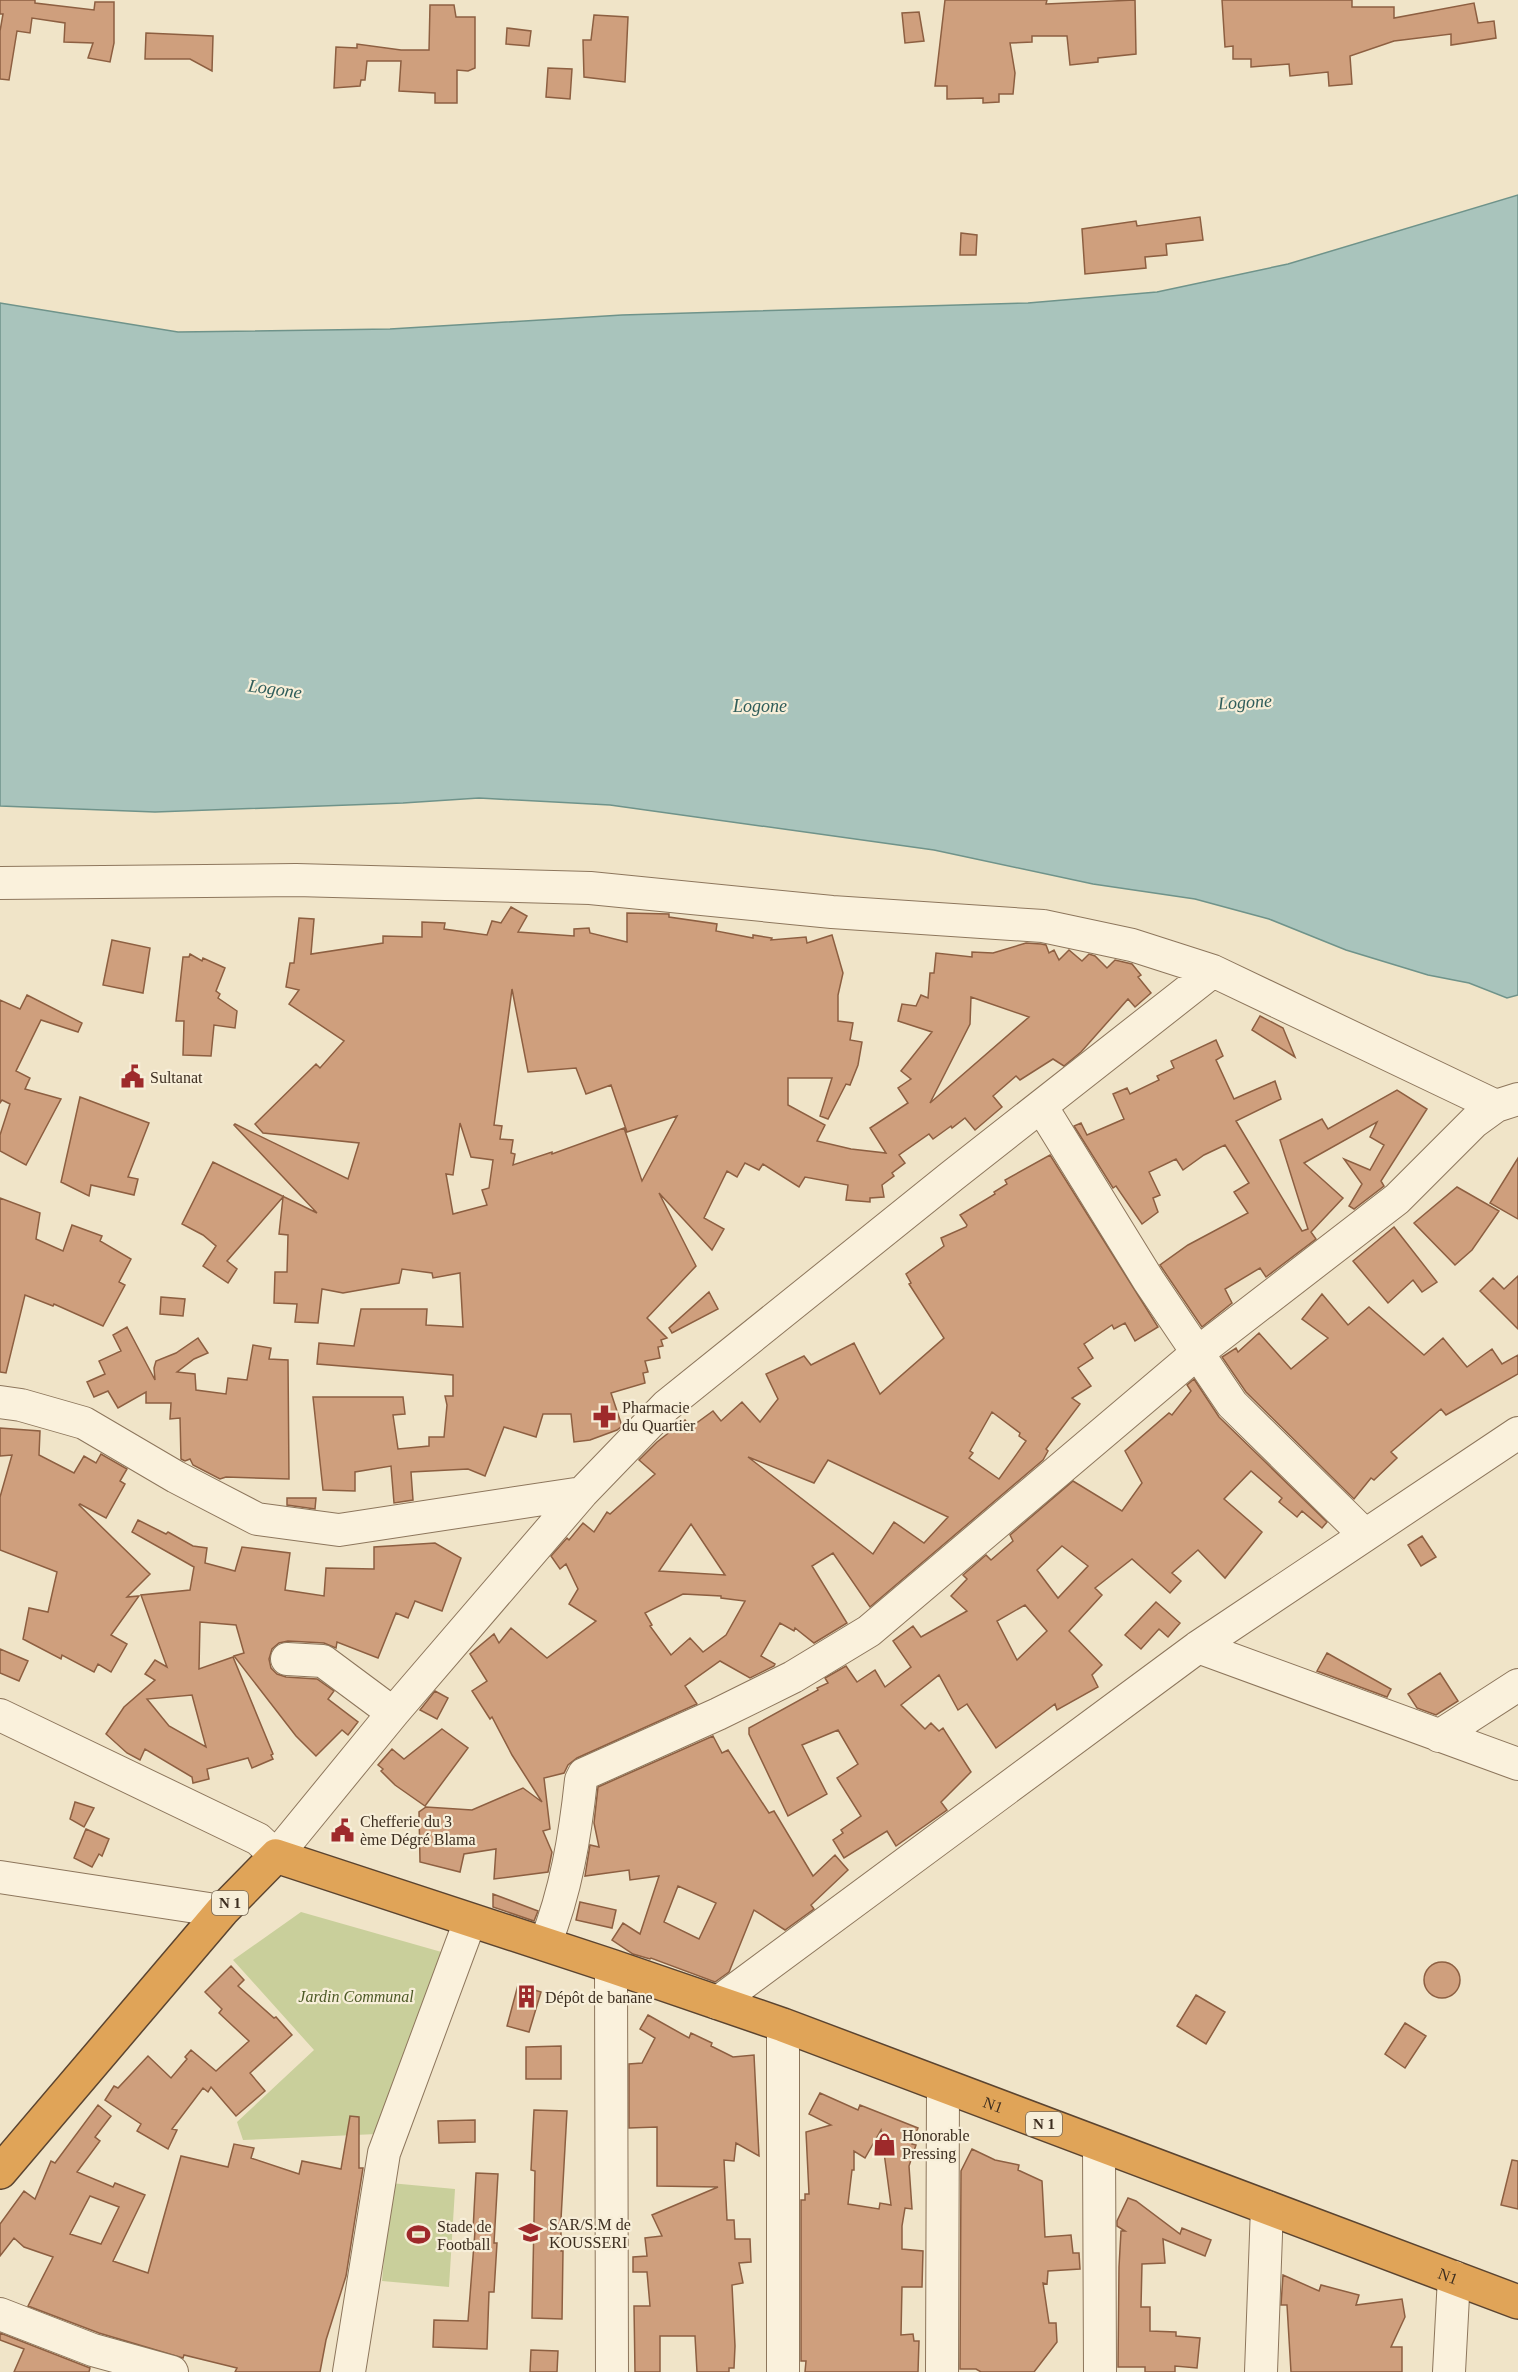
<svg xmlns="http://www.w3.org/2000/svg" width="1518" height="2372" font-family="'Times New Roman',serif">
<rect width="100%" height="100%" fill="#f0e4c8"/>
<path fill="#c9cf9b" d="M301,1912L445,1953L377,2134L243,2140L237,2122L314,2050L233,1960Z
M390,2183L455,2189L449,2287L382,2281Z"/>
<path fill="#a9c4bc" stroke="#6f938a" stroke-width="1.5" d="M1518,195V995L1507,998L1469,983L1428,975L1346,950L1269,919L1195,899L1093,884L934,850L610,805L479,798L403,803L155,812L0,806V303L178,332L390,329L622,315L1028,303L1157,292L1288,264Z"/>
<path fill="#cf9f7d" stroke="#8d5f41" stroke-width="1.5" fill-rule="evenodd" d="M0,0H35V3L94,10L95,2H114V43L110,62L88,58L93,43L64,42L65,23L32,18L30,33L17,31L9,80L0,79V31L3,14H0Z
M945,0H1047L1046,4L1135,0L1136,54L1098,58V62L1070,65L1067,36H1032V42L1010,43L1015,73L1013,94H999V102L983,103V98L947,99V86H935Z
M1222,0H1352V7H1394V18L1474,3L1478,23L1494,21L1496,38L1451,45V34L1394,41L1350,56L1352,84L1329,86L1328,72L1290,76L1289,64L1251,67V59H1233V46L1225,47Z
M430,5H454L456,17H475V68L468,71L457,70V103H435V93L399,91L401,61H367L365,80H361L360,86L334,88L336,47L357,48V44L401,50H429Z
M919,12L924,41L905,43L902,13Z
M594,15L628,17L625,82L584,77L583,40H591Z
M507,28L531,31L529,46L506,44Z
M146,33L213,36L212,71L190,59H145Z
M548,68L572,69L570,99L546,97Z
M1200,217L1203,240L1166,244L1167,255L1145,257L1146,268L1085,274L1082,229L1136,221L1137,226Z
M961,233L977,235L976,255H960Z
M511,907L527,916L518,932L574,936V929L589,928L590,933L627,942V913L669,914V917L717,924L716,931L753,938V935L772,938L771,940L806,937L807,943L832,935L843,973L838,995V1021L853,1023L850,1040L862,1042L858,1065L850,1085L846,1084L828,1119L820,1116L832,1078H788V1105L825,1125L817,1141L851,1149L886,1153L870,1128L908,1103L898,1088L911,1079L901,1071L932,1032L898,1021L902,1004L916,1006L921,995L928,998L930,973H934L936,953L972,957V952L993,953L1026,943L1041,944L1046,945L1049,953L1054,950L1059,960L1069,950L1082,961L1089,954L1095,956L1107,968L1115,960L1132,964L1141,975L1138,977L1151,993L1135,1007L1128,999L1081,1052L1064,1066L1053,1059L1020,1080L1016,1076L993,1096L1002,1107L975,1130L965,1118L952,1128L951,1126L933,1139L929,1134L899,1155L905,1163L892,1173L894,1176L882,1185L884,1197L870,1198V1202L846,1200L848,1185L805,1177L799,1187L763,1164L759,1170L745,1163L737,1177L727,1171L704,1218L724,1229L712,1250L659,1193L696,1266L647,1318L667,1338L661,1340L663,1346L658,1347L660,1358L645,1361L648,1372L643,1373L645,1383L611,1393L622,1426L617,1430L590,1440L574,1442L571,1414H543L536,1437L504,1427L485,1476L468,1469L411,1472L413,1500L394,1503L391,1466L355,1472V1491L323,1490L313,1397H403L405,1414L393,1415L398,1449L429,1446V1437H444L447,1405L445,1396H453V1375L317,1364L319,1343L354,1346L361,1309H427L426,1325L463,1327L460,1273L433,1278L432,1273L402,1269L399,1283L343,1293L322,1289L318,1323L295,1322L297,1304L274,1303L275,1272H287L288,1235L279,1234L283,1197L227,1261L237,1269L228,1283L203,1266L216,1246L203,1235L182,1224L213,1162L317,1213L234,1125L235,1124L348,1179L359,1143L263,1133L255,1124L316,1064L320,1068L344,1041L289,1004L299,990L286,987L290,963H294L299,918L314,919L311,954L383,943V936L422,937V922L445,923L444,929L487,935L492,921L501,923ZM512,989L528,1072L576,1068L586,1094L611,1085L627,1132L677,1116L642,1181L624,1128L552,1154V1152L513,1165L515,1154L511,1153L513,1140L500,1139L502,1126L494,1125ZM971,997L1029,1017L930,1103L970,1024ZM460,1123L471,1157L493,1160L489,1188L482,1190L487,1205L453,1214L446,1174L453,1175Z
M112,940L150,948L143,993L103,985Z
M190,954L202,961L203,958L225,968L216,991L220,994L218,998L237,1011L235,1028L214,1025L211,1056L183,1055L184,1021H176L183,957H189Z
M27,995L82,1023L78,1032L41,1020L16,1071L30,1078L25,1089L61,1099L26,1165L0,1151V1135L10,1104L2,1100L0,1103V1000L20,1009Z
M1260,1016L1283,1028L1295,1057L1252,1030Z
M1216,1040L1223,1056L1216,1060L1234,1099L1275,1081L1281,1099L1236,1121L1302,1231L1308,1229L1280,1140L1322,1119L1328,1129L1397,1090L1427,1109L1381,1181L1384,1186L1354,1209L1349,1206L1362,1184L1344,1159L1370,1170L1384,1145L1370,1137L1377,1122L1304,1163L1343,1198L1311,1232L1316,1239L1266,1277L1260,1268L1225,1289L1232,1303L1202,1327L1160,1265L1188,1245L1248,1213L1234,1192L1249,1183L1225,1145L1204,1155L1183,1170L1176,1159L1149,1172L1160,1195L1153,1198L1158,1212L1142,1224L1116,1186L1113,1188L1074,1126L1081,1123L1087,1135L1124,1119L1113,1094L1127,1088L1130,1094L1159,1080L1157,1076L1174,1068L1171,1061Z
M80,1097L149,1123L128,1177L138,1179L134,1195L91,1185L89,1196L61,1182Z
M1050,1155L1158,1327L1135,1341L1125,1323L1114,1329L1112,1325L1084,1344L1093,1358L1078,1368L1091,1386L1072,1398L1080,1404L1046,1449L1048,1451L1043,1460L870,1607L833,1553L812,1566L847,1623L814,1643L795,1628L794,1631L780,1623L761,1656L775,1664L774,1666L750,1678L720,1661L685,1686L697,1704L577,1758L568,1765L564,1773L544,1778L550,1829L543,1831L552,1852L548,1872L494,1879L496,1849L464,1854L460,1872L420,1862L419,1812L426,1807L472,1810L523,1788L542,1802L512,1755L492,1717L490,1719L472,1691L487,1681L470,1654L494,1634L499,1643L511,1628L547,1658L596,1621L569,1604L578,1589L566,1564L560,1569L551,1556L567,1538L569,1540L583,1523L594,1532L607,1512L610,1514L655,1474L639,1460L657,1442L685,1420L691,1427L713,1411L721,1421L742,1402L760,1422L778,1399L766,1374L804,1356L811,1365L854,1343L880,1394L944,1338L909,1284L911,1283L906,1274L944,1246L941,1238L966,1227L967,1225L960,1215L995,1194L994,1192L1007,1184L1005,1180ZM992,1412L1020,1433L1019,1436L1026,1441L999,1479L969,1458L973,1453L970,1451ZM748,1457L814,1483L828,1460L948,1517L924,1543L894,1522L873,1554ZM691,1524L725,1575L659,1571ZM683,1594L721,1596V1598L745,1601L726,1635L703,1652L690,1638L671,1655L650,1626L652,1625L645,1613Z
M1518,1158V1219L1490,1203Z
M1457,1187L1499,1211L1472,1250L1455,1265L1414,1223Z
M0,1198L40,1213L36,1239L63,1251L72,1225L102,1236L100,1241L131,1259L119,1282L125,1285L103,1326L54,1304L53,1306L25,1295L6,1373L0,1372Z
M1394,1227L1437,1282L1422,1292L1413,1280L1388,1303L1353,1261Z
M1518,1276V1329L1480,1291L1493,1278L1504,1289Z
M709,1292L718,1309L672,1333L669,1328Z
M1322,1294L1348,1325L1369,1307L1424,1355L1443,1338L1467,1367L1492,1349L1502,1364L1518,1355V1374L1446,1415L1441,1409L1391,1452L1397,1458L1374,1480L1371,1478L1354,1499L1246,1392L1222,1357L1236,1348L1238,1352L1259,1333L1291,1369L1328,1338L1302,1319Z
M161,1297L185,1299L183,1316L160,1314Z
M127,1327L155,1380L154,1368L156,1361L176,1353L198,1338L208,1353L194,1359L177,1372L195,1374L196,1390L226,1394L228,1378L247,1380L253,1345L271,1348L269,1359L288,1360L289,1479L226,1477L220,1479L193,1465L190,1459L185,1461L181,1459L180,1418L170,1419L171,1403H146V1392L118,1408L108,1391L94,1397L87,1382L105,1374L99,1361L121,1351L113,1335Z
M1194,1379L1219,1417L1327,1522L1322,1528L1302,1511L1297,1517L1279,1502L1282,1498L1251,1471L1224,1499L1262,1532L1225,1578L1198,1550L1172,1573L1181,1581L1170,1593L1132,1559L1095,1588L1102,1595L1069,1631L1102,1665L1092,1675L1098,1687L1057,1710L1055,1704L996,1748L967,1704L958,1710L939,1675L901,1705L925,1729L931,1723L939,1731L943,1728L971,1772L941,1802L947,1810L896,1846L887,1831L844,1858L833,1840L843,1833L841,1830L861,1816L837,1778L858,1764L838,1730L802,1745L827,1794L788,1816L749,1734V1728L818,1690L817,1688L828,1683L825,1678L846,1666L857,1682L875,1670L885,1687L911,1667L893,1641L913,1626L921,1637L967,1611L951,1596L967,1579L963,1575L986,1555L991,1560L1013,1541L1010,1535L1073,1481L1122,1511L1142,1483L1125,1451L1169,1413L1172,1415L1191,1391L1187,1385ZM1062,1546L1088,1566L1058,1598L1037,1570ZM1025,1605L1047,1631L1017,1660L997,1621Z
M0,1428L40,1431L39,1455L74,1473L84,1456L96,1463L101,1454L127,1469L120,1481L125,1484L106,1518L80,1504L79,1505L150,1574L127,1597L139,1596L111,1635L127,1644L111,1672L98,1664L94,1672L62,1655L61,1659L23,1639L29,1608L48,1612L57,1572L0,1550V1497L12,1455L0,1456Z
M287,1498H316L315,1509L287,1505Z
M138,1520L166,1534L168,1532L193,1546L207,1548L205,1563L235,1571L242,1547L290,1553L285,1590L324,1596L326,1568L374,1569V1547L435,1543L461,1558L442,1611L415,1601L408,1618L396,1613L378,1658L337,1642L336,1648L324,1643L288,1641L279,1643L272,1649L269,1659L271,1668L277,1674L286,1677L317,1679L334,1691L328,1699L358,1722L348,1735L342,1730L316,1756L296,1736L234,1656L244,1653L236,1625L200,1622L199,1669L233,1657L273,1754L271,1755L273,1759L252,1768L248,1758L207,1769L209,1779L193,1783L192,1777L145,1749L140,1760L127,1753L106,1734L124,1707L155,1680L145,1674L155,1660L167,1667L141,1595L190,1590L194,1567L132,1532ZM192,1695L206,1747L169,1726L147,1699Z
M1422,1536L1436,1557L1421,1566L1408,1545Z
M1156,1602L1180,1623L1168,1637L1159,1629L1141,1649L1125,1635Z
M0,1649L28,1661L19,1681L0,1673Z
M1327,1653L1391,1689L1387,1697L1317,1671Z
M1440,1673L1458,1701L1436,1715L1417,1708L1408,1694Z
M435,1691L448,1698L437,1719L420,1710Z
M442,1729L468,1748L425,1806L395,1785L381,1771L383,1769L378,1765L392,1749L404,1759Z
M713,1736L722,1753L728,1750L769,1813L774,1811L813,1876L835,1855L848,1870L811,1905L814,1909L785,1930L754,1910L729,1972L715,1982L651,1958L650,1959L633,1954L612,1940L623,1923L640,1934L659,1876L630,1880L629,1870L585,1876L590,1845L599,1847L594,1823L598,1787ZM678,1886L716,1903L699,1939L664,1922Z
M75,1802L94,1808L84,1827L70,1819Z
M86,1829L109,1839L102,1856L99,1854L92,1867L74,1858Z
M493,1894L538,1911L534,1921L493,1907Z
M580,1902L616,1910L612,1928L576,1920Z
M1424 1980a18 18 0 1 1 36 0a18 18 0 1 1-36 0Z
M231,1966L244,1980L238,1986L274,2018L276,2017L292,2035L250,2073L265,2091L236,2116L211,2087L208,2092L203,2088L172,2129L177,2130L168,2149L137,2131L141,2124L105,2100L114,2086L118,2088L148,2056L171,2078L187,2059L185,2057L191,2050L216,2071L249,2041L219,2013L222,2009L205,1992Z
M518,1985L541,1992L529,2032L507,2026Z
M1196,1995L1225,2012L1206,2044L1177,2026Z
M648,2015L689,2038L691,2033L712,2043L711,2046L733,2057L754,2055L759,2156L736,2143L734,2161L724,2160L727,2220H734L735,2239H750L751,2262L739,2263L743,2283L732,2285L735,2346L734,2368H729V2372H697L695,2336H660V2372H635L634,2306H650L647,2272H633V2257L647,2256L645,2238L662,2236L652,2215L718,2187L657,2186V2127L629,2128V2064L642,2063L655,2038L640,2029Z
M1405,2023L1426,2036L1405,2068L1385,2054Z
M561,2046V2079H526V2047Z
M820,2093L858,2110L860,2105L918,2128L912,2144L916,2145L909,2166L912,2209L905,2208L902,2226V2249L923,2251L922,2287H902L901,2335L913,2334L914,2341H919L918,2372H805L806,2361H801V2200H805V2194H809L806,2132L831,2125L809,2114ZM881,2130L891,2205L880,2203L879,2209L848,2204L852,2170H854V2151L865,2158Z
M98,2105L111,2116L95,2137L100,2141L77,2172L113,2187L115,2183L145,2195L113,2261L148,2273L181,2156L228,2167L234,2144L254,2148L251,2158L299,2174L302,2161L341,2169L350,2116L359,2117V2168H363L346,2276L326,2340L320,2372H235L237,2368L184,2355L183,2358L99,2333L28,2306L53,2257L24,2247L14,2238L0,2256V2224L24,2191L35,2199L51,2161L55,2163ZM90,2196L119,2207L101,2244L70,2234Z
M534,2110L567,2111L561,2219V2251H563L562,2319L532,2318L535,2171L531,2170Z
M475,2120V2142L439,2143L438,2121Z
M972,2149L995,2160L1019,2165L1018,2170L1042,2181L1045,2237L1071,2235L1073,2253H1079L1080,2269L1048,2271L1047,2284L1043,2283L1049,2323H1056L1057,2342L1034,2372H981L976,2369H960L961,2171Z
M1512,2160L1518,2161V2209L1501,2205Z
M476,2173L498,2174L494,2243H497L494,2292H489L487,2349L433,2347L434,2320L468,2321L475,2231H473Z
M1128,2198L1136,2201L1180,2234L1182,2228L1211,2240L1205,2256L1163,2239L1165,2263L1142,2264L1141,2307H1150V2331L1176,2332V2336L1200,2338L1197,2368L1175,2366V2372H1145V2367H1118L1119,2267L1121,2231H1125L1117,2226V2221Z
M1283,2275L1319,2291L1321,2285L1359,2295L1356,2305L1402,2299L1405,2317L1391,2347H1402V2372H1291L1287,2305H1281Z
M0,2333L90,2368L89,2372H14L24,2349L0,2340Z
M531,2350L558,2351L557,2372H530Z"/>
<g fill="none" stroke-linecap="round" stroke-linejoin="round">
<defs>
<path id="minor" d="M0,883L296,880L590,888L832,912L1043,926L1132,945L1213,971L1496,1106L1518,1099
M1041,1106L1149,1281L1232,1404L1365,1535
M0,1402L21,1405L84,1423L176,1477L257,1519L339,1530L582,1493
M1198,1647L1518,1764
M287,1659L323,1661L393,1713
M0,1715L258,1839L276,1856L393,1713L582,1493L666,1406L952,1176L1213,971
M1439,1736L1518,1685
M0,1877L222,1911
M545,1944C566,1891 575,1837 581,1780L584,1774L718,1714L793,1677L869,1631L1196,1354L1397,1199L1474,1122L1496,1106
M611,1966L612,2372
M717,2003L1198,1647L1518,1433
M783,2025V2372
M1099,2145L1100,2372
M0,2314L93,2350L172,2372
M349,2372L384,2153L470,1921
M942,2372L943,2086
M1261,2372L1267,2207
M1449,2372L1454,2277"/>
<g id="highway">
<path id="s1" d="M0,2172L222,1911L276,1856L611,1966L783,2025L1518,2302"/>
</g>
</defs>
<use href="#minor" stroke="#8d765c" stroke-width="34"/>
<use href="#highway" stroke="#5b4430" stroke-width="36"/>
<use href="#minor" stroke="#faf1dc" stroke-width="32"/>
<use href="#highway" stroke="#e0a458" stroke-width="33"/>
</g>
<defs>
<symbol id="civic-bare" viewBox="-9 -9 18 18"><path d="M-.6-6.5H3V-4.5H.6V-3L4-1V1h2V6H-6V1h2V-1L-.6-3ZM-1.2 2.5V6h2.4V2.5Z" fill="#9e2a2b" stroke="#f7eed8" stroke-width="2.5" paint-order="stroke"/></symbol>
<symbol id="pharmacy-bare" viewBox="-9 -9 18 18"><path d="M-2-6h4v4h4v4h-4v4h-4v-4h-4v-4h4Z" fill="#9e2a2b" stroke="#f7eed8" stroke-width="2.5" paint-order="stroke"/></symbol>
<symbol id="building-bare" viewBox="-9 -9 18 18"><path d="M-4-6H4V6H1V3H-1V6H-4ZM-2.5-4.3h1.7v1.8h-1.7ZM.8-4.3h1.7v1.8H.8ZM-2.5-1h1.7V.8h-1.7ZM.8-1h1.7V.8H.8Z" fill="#9e2a2b" stroke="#f7eed8" stroke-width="2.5" paint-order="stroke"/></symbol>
<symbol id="shop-bare" viewBox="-9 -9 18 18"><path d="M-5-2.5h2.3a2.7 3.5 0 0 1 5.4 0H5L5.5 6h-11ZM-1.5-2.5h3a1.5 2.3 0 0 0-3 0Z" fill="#9e2a2b" stroke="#f7eed8" stroke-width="2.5" paint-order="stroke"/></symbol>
<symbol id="school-bare" viewBox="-9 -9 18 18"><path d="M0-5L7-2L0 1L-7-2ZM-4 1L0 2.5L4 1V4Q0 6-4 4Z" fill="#9e2a2b" stroke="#f7eed8" stroke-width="2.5" paint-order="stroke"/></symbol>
<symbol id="stadium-bare" viewBox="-9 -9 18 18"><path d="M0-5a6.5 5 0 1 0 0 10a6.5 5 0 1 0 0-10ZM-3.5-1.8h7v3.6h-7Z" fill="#9e2a2b" stroke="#f7eed8" stroke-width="2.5" paint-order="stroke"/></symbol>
</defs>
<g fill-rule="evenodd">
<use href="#civic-bare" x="116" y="1060" width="33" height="33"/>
<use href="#pharmacy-bare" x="588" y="1400" width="33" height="33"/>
<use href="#civic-bare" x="326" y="1814" width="33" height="33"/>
<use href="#building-bare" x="510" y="1980" width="33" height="33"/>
<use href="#shop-bare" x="868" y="2128" width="33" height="33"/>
<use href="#school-bare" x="514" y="2216" width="33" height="33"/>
<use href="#stadium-bare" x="402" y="2218" width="33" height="33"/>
</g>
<g text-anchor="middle" stroke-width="4.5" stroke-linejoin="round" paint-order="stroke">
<g fill="#f7eed8" stroke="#756857" stroke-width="1.5">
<rect x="212" y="1891" width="36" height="24" rx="4.5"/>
<rect x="1026" y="2112" width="36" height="24" rx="4.5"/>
</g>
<g font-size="15" font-weight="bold" fill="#3d2e20">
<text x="230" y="1908">N 1</text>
<text x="1044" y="2129">N 1</text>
</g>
<g font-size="16" fill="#3d2e20" stroke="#f7eed8" text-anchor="start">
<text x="150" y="1083">Sultanat</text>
<text x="622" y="1413">Pharmacie<tspan x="622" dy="18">du Quartier</tspan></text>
<text x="360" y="1827">Chefferie du 3<tspan x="360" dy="18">ème Dégré Blama</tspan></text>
<text x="545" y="2003">Dépôt de banane</text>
<text x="902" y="2141">Honorable<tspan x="902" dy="18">Pressing</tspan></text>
<text x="549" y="2230">SAR/S.M de<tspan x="549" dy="18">KOUSSERI</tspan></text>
<text x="437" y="2232">Stade de<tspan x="437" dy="18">Football</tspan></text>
</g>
<g font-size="16" font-style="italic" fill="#4d5a26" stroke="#f7eed8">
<text x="356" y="2002">Jardin Communal</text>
</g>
<g font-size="16" fill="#3d2e20" stroke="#f7eed8">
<text dy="6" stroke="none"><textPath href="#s1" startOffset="1179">N1</textPath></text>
<text dy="6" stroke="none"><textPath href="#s1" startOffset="1665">N1</textPath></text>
</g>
<g font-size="18" font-style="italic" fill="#2f5d5a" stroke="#f7eed8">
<text transform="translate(275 689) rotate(8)" y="6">Logone</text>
<text transform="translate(1245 702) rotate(-3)" y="6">Logone</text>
<text x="760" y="712">Logone</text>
</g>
</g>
</svg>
